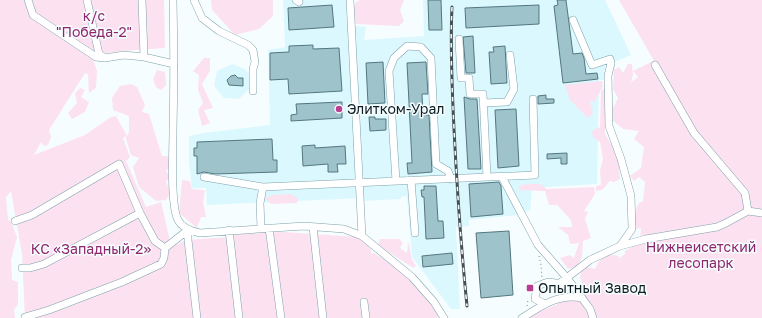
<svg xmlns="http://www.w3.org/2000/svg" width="762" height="318" font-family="'Golos Text',sans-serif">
<rect width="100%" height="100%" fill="#f6fdff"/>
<path fill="#dcf8ff" d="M283,0H346L347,25L366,27L364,40L424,36L423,0H605L631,55L605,66L604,80H599L597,184L532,188L530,210L517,215L469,220V226L456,227L460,309H451L412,257L407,196L401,197V199L363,201V198L207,205L206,188H192L189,161V136L203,133L270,125L268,50L285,47Z
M232,64L245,69L252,77L249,89L239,99L224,98L214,86L217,71Z"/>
<path fill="#fce1f0" d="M0,0H164L165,48L122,51L98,54L93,59L97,71L96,88L89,93L88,74L85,73L49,130L51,137L48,145L44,146L41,142L34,155L85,135L111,117L116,116L127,136L129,132V116L113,110L112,98L120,86L131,84L137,87L145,105L142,112L149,114L162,156H168L170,169L166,170L170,178L166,182L171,192L166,200L156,201L139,187L133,167L139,158L131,155L126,139V136L123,138L130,157L126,161L146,207L161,202L170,241L168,249L185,240L230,237L237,234L283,232L358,237L371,249V254L374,253L405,273L432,302L441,317L433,318H25L22,254L11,191L6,197L8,220L11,221L17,237L11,260L12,280L18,282V304L14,310L15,318H0Z
M211,0H273V16L259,29L235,35L212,10Z
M360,0H404L400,10L404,21L399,26L356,24L352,14L356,2Z
M619,0H762V318H522L556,305L583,285L580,278L581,272L588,267L595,269C601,257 604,252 619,256L618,259L625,254V251L640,242L641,228L635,229L634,218L638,204L643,201L645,182L639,177L634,181L630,176L641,168L644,147L634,139L639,131L623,129L612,120V110L618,98L613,89L614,70L619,67L623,73L628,64H632L633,75L631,82L638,77L633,71L653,61V59Z
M204,58H210V71L202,84L213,108L204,110L210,123L202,126L198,110L203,103L198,90L199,75L193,71Z
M157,70L165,72L166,85L161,90L156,87L153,79Z
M602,81L603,86L595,101L590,102L593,113L588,118L570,100L565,85Z
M80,88L85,90L81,97L89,102L85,112L72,119L68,113L77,103L75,93Z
M605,88V134L618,156L620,179L614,182L610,181L602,190L596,191V186L601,185L600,170L603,159L600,142L593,137L592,131L600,127L601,91Z
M182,180L190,181L192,189L205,190L203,202L206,217H201L197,228L179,213Z
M528,184H540L547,189L594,187L595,194L584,211L588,212L585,219L591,238L583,241C582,255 584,266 568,269L560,258L570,255L574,258L579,243L570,244L568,235L558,227H572L571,220L557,205H549L545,191L519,190V186Z
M291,194L298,198L297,203L271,204L265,198L273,195Z
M380,239H399L403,243L400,248L407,253L408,242C412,252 409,256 416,266L413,268L378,245Z"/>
<path fill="#9ec3cb" stroke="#54777f" d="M428,0H441L442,30H429Z
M557,0H566L573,54L582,53L584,58L586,74L597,73L598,79L563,83L554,6L558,5Z
M332,5L334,27L289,30L288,8Z
M539,5V24L466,28L465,8Z
M473,36L475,73H466L463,37Z
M313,45V49L339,48L342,91L289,94L288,79L270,80V53L289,52V46Z
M505,46L507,83L491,84L489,52H494L493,47Z
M383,62L385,103L368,104L366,63Z
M426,62L428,94H422L423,115H429L432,172L408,174L407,163H412L407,63Z
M235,75L238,78H243V86L229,85L227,80L231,76Z
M546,95V99H554V103L538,104V96Z
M464,97L470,99H477L481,169H468Z
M342,102V118L291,121V115L297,114L296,104Z
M516,109L519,166L498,168L495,110Z
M369,117H375V119H386V130L370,131Z
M272,139L273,160H277V172L215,174L204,172L197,174V156H194V148H197V142Z
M315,145V148L345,146L346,164H337L338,172H328V164L303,166L302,146Z
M567,153V164H561V158L547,159V154Z
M499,182L501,186L503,214L471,217L469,184Z
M424,186H436L438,221H443L444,238L426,239L424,197H422L421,190H424Z
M509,231L513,295L481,298L476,233Z
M452,253L453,264L423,267L422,256Z"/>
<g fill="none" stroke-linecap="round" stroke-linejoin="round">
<defs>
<path id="minor" d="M28,0L33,15L96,57L103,58
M87,0L99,54L105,58L124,55L144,57L174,64
M142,0L144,57
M173,0C174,44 174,88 173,131C173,150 170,205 178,220C182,228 191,231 200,233L304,226L344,229L362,236L412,277L434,302L444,318
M194,0L202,18L219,31L248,45L253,50L255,62L253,69V91
M296,0L299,2
M350,0L362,236
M459,39L461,78H469L470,94H483L487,177
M483,103L507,102L514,89L510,55
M204,177L263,187L260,203L261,228
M502,177L538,245L567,278L582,298L590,309L593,318
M411,180L415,233
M396,181L389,71L394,58L407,46L421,47L431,58L436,164L448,171L451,179
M263,187L535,175L533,99
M748,211L762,213
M15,221L32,215L119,164L140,213L155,241L165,248
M313,227L323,318
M269,228L281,318
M229,230L239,318
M620,246L646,239L717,227L726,223L748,211L745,193L694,133L655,65
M22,268H30L44,264L140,213
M560,283L590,260L620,246L632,229L631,196L621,159L609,126L608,76L611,63L610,59L592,65L573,20
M364,302L366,318
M545,304L535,299L537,286L548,282L564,284
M25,317L49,310L122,282L161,264L164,258L165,248L188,230V240L197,318
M522,318C541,306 559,293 582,298"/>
</defs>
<use href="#minor" stroke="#7da1aa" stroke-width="8"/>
<path stroke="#7a8487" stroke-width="1" stroke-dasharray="1 3" stroke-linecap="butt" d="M539,256L541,265L542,277
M527,306L528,300"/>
<use href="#minor" stroke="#fff" stroke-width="7"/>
<defs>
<path id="rail" d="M452,7C450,48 452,88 454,129C457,188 461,247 467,306"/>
</defs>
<use href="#rail" stroke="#445054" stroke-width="3"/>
<use href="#rail" stroke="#f6fdff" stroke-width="1.5" stroke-dasharray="4.5" stroke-linecap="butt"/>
</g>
<g fill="#ba3f91" stroke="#f6fdff" stroke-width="1.5">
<circle cx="339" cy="109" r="4"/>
<rect x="526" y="284" width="8" height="8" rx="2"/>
</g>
<g text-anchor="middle" stroke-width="3" stroke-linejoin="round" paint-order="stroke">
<g font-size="14" fill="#8d266c" stroke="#f6fdff">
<text x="94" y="21">к/с<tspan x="94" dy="16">"Победа-2"</tspan></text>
<text x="701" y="252">Нижнеисетский<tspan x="701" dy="16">лесопарк</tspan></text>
<text x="91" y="254">КС «Западный-2»</text>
</g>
<g font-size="14" fill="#0f1d21" stroke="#f6fdff" text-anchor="start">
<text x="347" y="114">Элитком-Урал</text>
<text x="538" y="293">Опытный Завод</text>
</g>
</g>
</svg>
